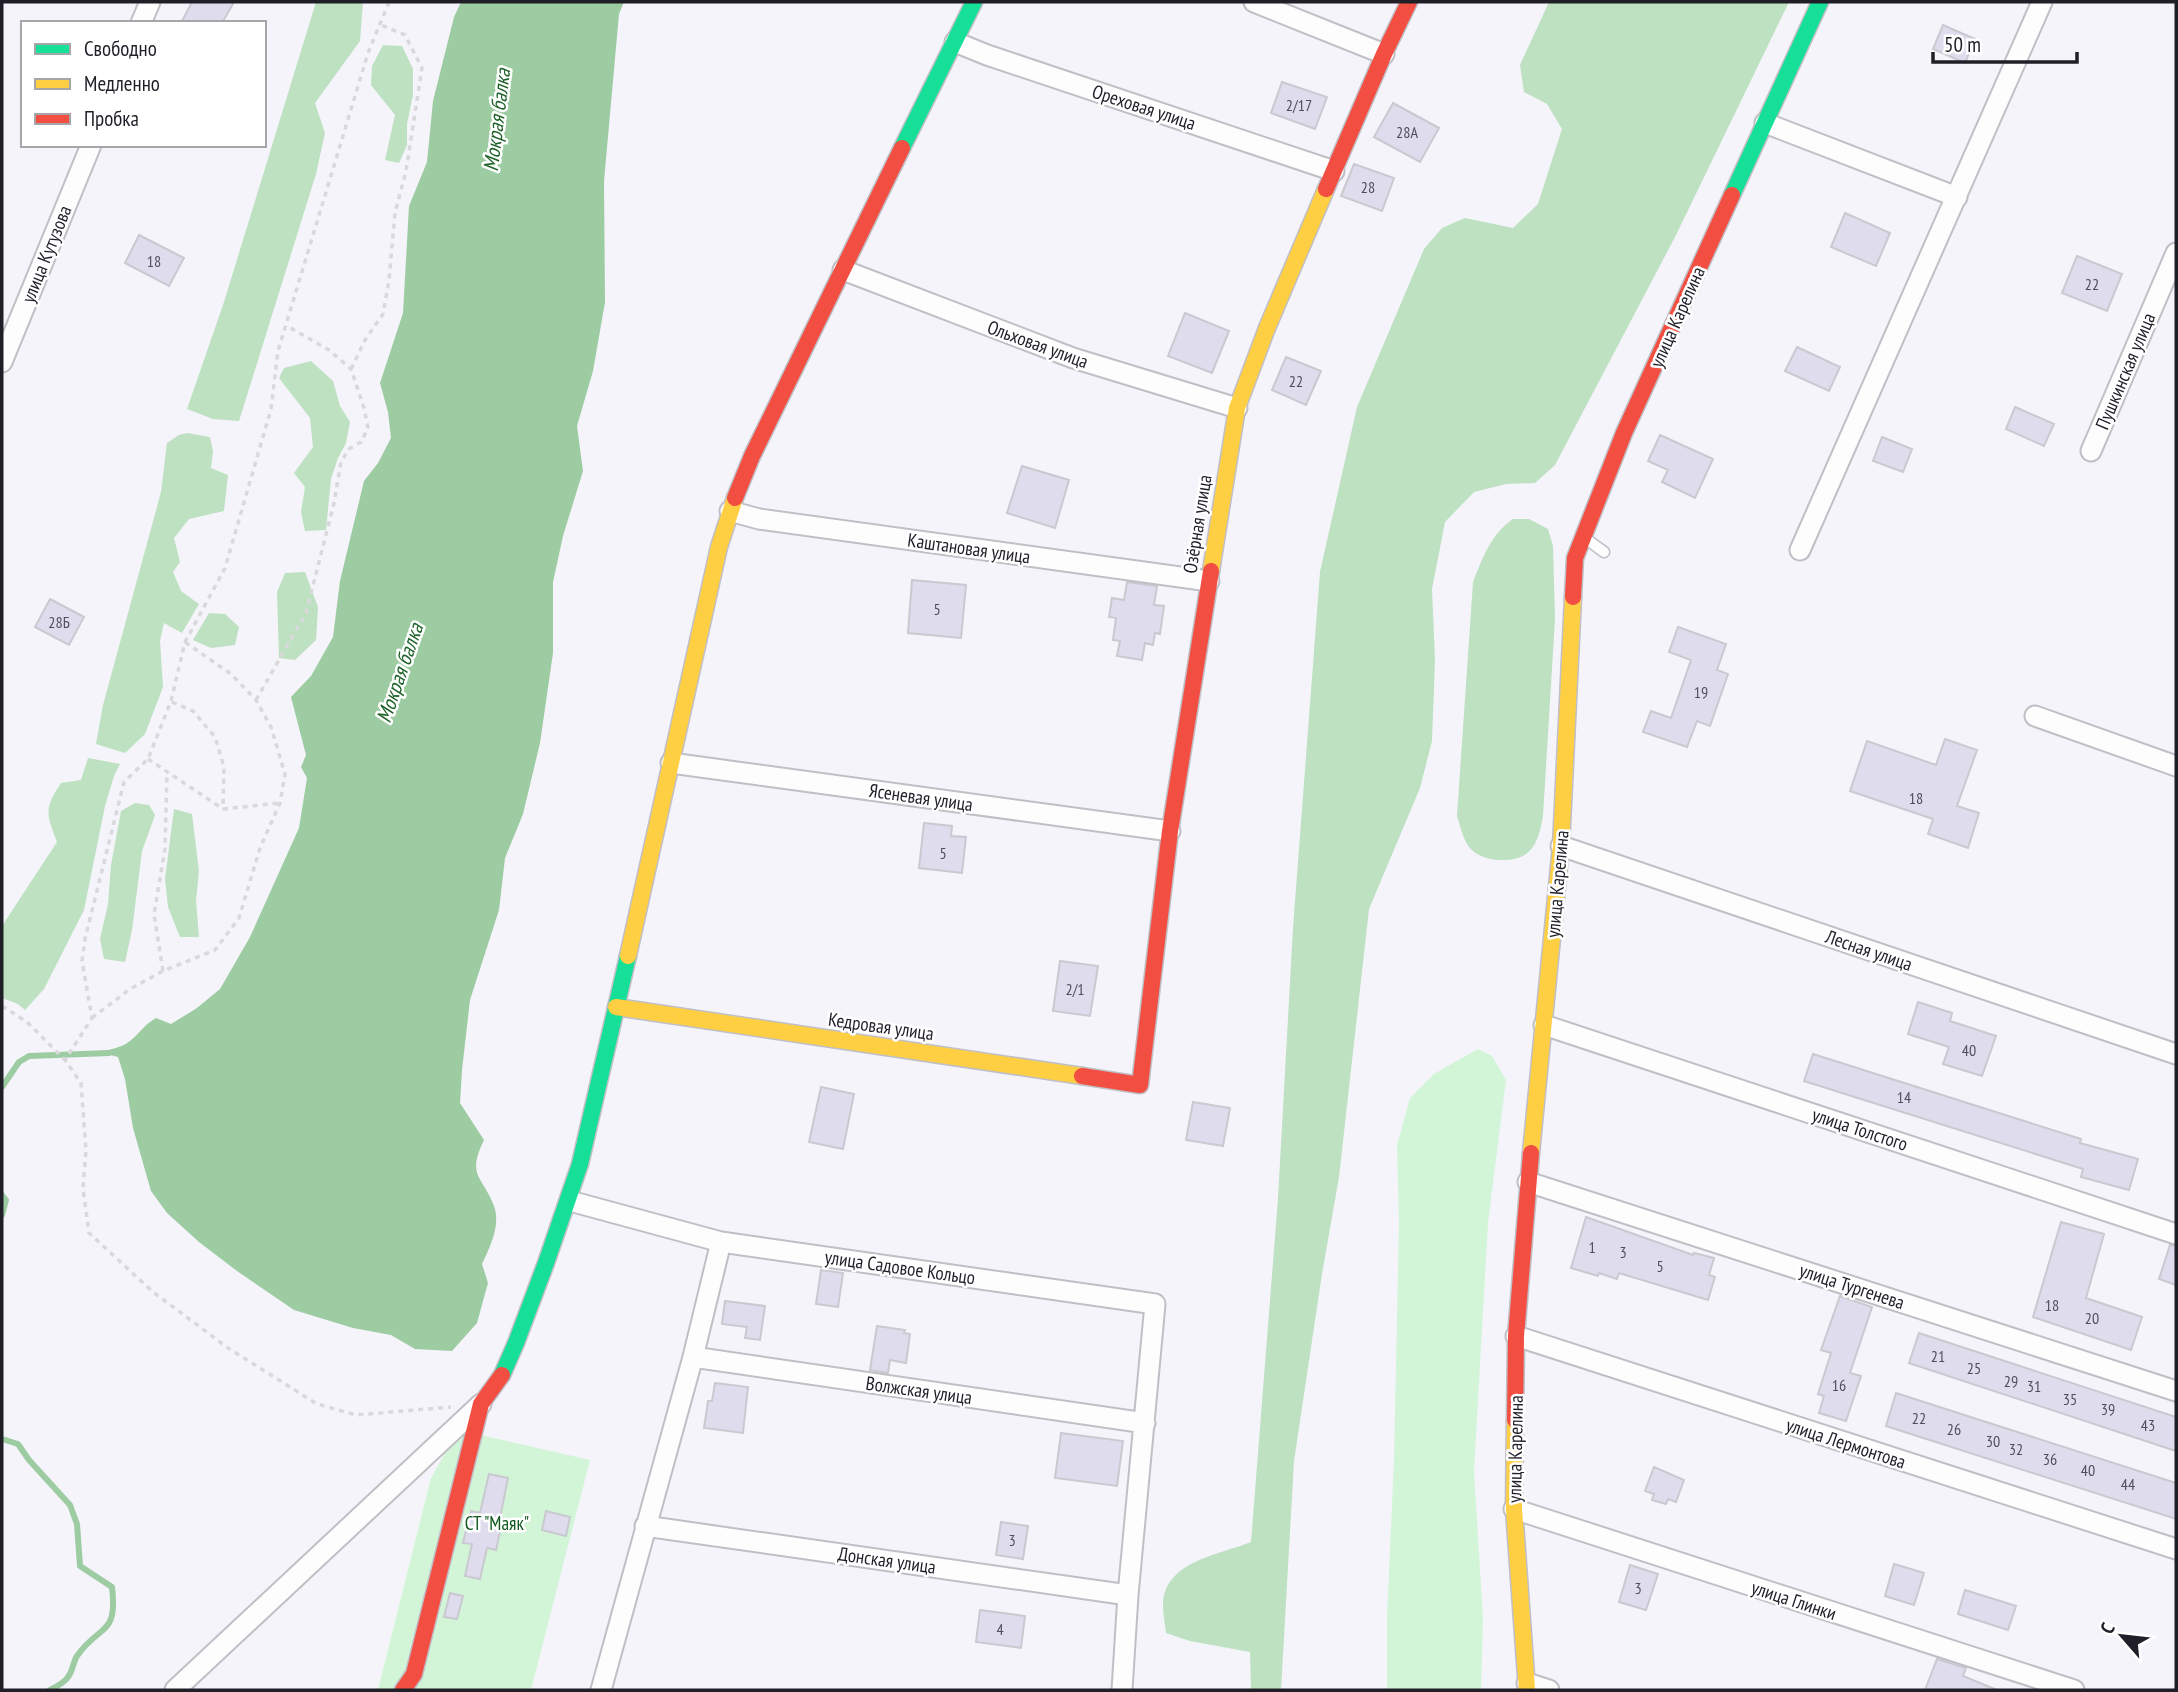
<svg xmlns="http://www.w3.org/2000/svg" width="2178" height="1692" font-family="'PT Sans Narrow',sans-serif">
<rect width="100%" height="100%" fill="#f4f4fa"/>
<path fill="#d3f5d7" d="M1478,1049L1492,1056L1506,1080L1488,1223L1474,1471L1483,1619L1481,1690H1387V1617L1394,1460L1399,1223L1397,1145L1410,1098L1434,1074Z
M458,1430L590,1460L531,1690H378L431,1478Z"/>
<path fill="#bde1c1" d="M316,2H363L360,41L315,103L325,133L316,174L239,421L213,419L187,409L224,302Z
M1549,2H1789L1675,237L1555,465L1535,483L1506,484L1474,492L1445,522L1432,589L1435,660L1432,741L1420,788L1369,909L1339,1177L1322,1274L1294,1461L1281,1690H1251L1250,1652L1190,1641L1166,1633C1165,1624 1163,1614 1163,1605C1164,1561 1219,1555 1251,1542L1278,1199L1293,928L1320,572L1357,407L1424,249L1442,228L1465,218L1513,228L1538,204L1562,129L1547,104L1524,92L1520,65Z
M383,45L402,46L413,69V95L407,124V145L399,163L385,160L395,115L371,85L372,66Z
M311,361L333,381L340,406L350,422L346,443L338,458L331,479L326,530L305,531L301,512L305,487L294,473L313,447L310,418L279,378L284,368Z
M187,433L210,437L213,451L211,468L228,475L224,511L189,519L174,538L180,562L173,572L181,591L199,604L182,633L164,623L160,641L163,687L145,734L125,753L96,744L103,705L161,492L167,443L179,435Z
M1513,519H1529L1548,529L1553,546L1555,619L1543,816C1538,845 1531,861 1499,860C1489,860 1475,855 1469,847C1463,839 1460,825 1457,816L1473,582C1483,557 1491,534 1513,519Z
M305,572L318,607L316,640L295,660L279,658L277,592L285,573Z
M209,613L225,614L239,627L235,645L211,648L193,640Z
M88,758L120,764L114,776L105,806L84,910L44,989L25,1010L18,1004L2,998V926L57,842C46,813 44,809 61,783L81,780Z
M135,803L149,805L155,815L142,851L132,930L125,962L104,959L100,939L108,904L111,865L121,811Z
M174,809L192,814L199,871L196,901L199,937H180L168,907L165,879Z"/>
<path fill="#9dcba2" d="M461,2H624L619,14L604,181L605,302L593,371L577,426L583,471L563,536L553,582V653L540,743L523,814L505,858L499,910L470,1000L462,1070L460,1103L484,1140C466,1177 483,1176 494,1206C501,1225 490,1247 482,1264L488,1283L477,1323L452,1351L415,1349L391,1335L353,1328L294,1310L237,1271L199,1242L167,1213L151,1191L133,1128L125,1079L118,1057L98,1052C108,1050 121,1048 130,1041C140,1033 145,1024 156,1018L171,1024L197,1008L220,989L250,937L299,828L307,778L301,767L306,755L291,697L311,676L333,637L340,581L364,481L378,463L391,438L388,412L380,383L403,313L409,206L427,162L433,101L454,17Z"/>
<g fill="none" stroke-linecap="round" stroke-linejoin="round">
<path stroke="#9dcba2" stroke-width="6" d="M2,1087L19,1062L29,1056L109,1053
M2,1195L6,1200L2,1215
M2,1439L18,1444L29,1460L70,1505L77,1524L80,1566L112,1587C118,1637 99,1624 77,1656C73,1662 73,1671 68,1677C65,1682 56,1687 50,1690"/>
</g>
<path fill="#dfdcee" stroke="#c9c9d0" stroke-width="2" d="M192,2H234L222,23H181Z
M1943,25L1975,39L1965,63L1933,49Z
M1282,82L1327,97L1315,129L1271,113Z
M1393,103L1439,128L1420,162L1374,137Z
M1354,164L1394,178L1382,211L1341,196Z
M1845,213L1890,233L1876,266L1831,247Z
M139,235L184,258L169,286L125,263Z
M2077,256L2122,274L2107,311L2062,293Z
M1185,313L1229,331L1212,373L1168,356Z
M1797,347L1840,367L1829,391L1785,371Z
M1286,357L1321,371L1306,405L1272,390Z
M2015,407L2054,424L2044,446L2006,429Z
M1660,435L1713,459L1695,498L1662,482L1668,470L1648,461Z
M1882,437L1912,449L1903,472L1873,461Z
M1022,466L1069,480L1055,528L1007,513Z
M912,580L966,585L961,638L908,633Z
M1127,582L1157,586L1154,605L1164,606L1160,634L1155,633L1153,645L1145,643L1142,660L1117,656L1120,641L1113,640L1116,618L1109,617L1112,598L1124,600Z
M50,599L84,617L69,645L35,627Z
M1678,627L1726,644L1717,670L1728,674L1710,726L1697,721L1687,747L1643,732L1651,711L1671,718L1691,660L1669,652Z
M1945,739L1977,750L1957,806L1979,813L1968,848L1928,834L1933,819L1850,791L1867,741L1936,765Z
M924,823L952,826L951,836L966,837L962,873L919,868Z
M1060,961L1098,966L1090,1016L1053,1011Z
M1918,1002L1952,1013L1950,1021L1996,1036L1982,1076L1943,1064L1949,1047L1908,1034Z
M1813,1054L2081,1139L2080,1143L2138,1159L2129,1190L2081,1177L2083,1169L1804,1081Z
M821,1087L854,1094L843,1149L809,1142Z
M1193,1102L1230,1108L1223,1146L1186,1140Z
M1586,1217L1693,1255L1694,1253L1714,1258L1709,1275L1715,1277L1708,1300L1619,1273L1617,1279L1599,1273L1598,1276L1571,1268Z
M2061,1222L2104,1234L2086,1298L2142,1317L2131,1350L2033,1317Z
M2170,1245L2176,1246V1285L2159,1279Z
M821,1270L843,1273L838,1307L816,1304Z
M1840,1296L1872,1307L1850,1373L1861,1376L1846,1421L1819,1413L1824,1396L1818,1394L1831,1353L1821,1350Z
M725,1301L765,1306L760,1340L745,1338L747,1327L722,1324Z
M877,1326L905,1330L904,1333L910,1334L906,1363L890,1360L888,1373L870,1370Z
M1919,1333L2176,1417V1451L1909,1363Z
M715,1383L748,1387L743,1433L704,1428L708,1401H712Z
M1896,1393L2176,1483V1519L1886,1426Z
M1061,1433L1123,1441L1117,1486L1055,1478Z
M1654,1467L1684,1480L1676,1502L1668,1499L1666,1504L1652,1500L1654,1494L1645,1491Z
M489,1474L508,1478L500,1518H503L496,1550L487,1548L480,1579L465,1576L472,1544L463,1543L471,1511L480,1513Z
M546,1511L570,1517L566,1536L542,1530Z
M1001,1522L1028,1526L1023,1559L996,1555Z
M1894,1564L1924,1573L1914,1605L1885,1596Z
M1630,1565L1658,1574L1646,1610L1619,1602Z
M1965,1590L2016,1606L2008,1630L1958,1614Z
M450,1593L463,1596L457,1619L444,1617Z
M980,1610L1025,1616L1021,1648L976,1642Z
M1937,1659L1966,1668L1963,1676L1997,1690H1925Z"/>
<g fill="none" stroke-linecap="round" stroke-linejoin="round">
<defs>
<path id="lane" d="M1585,538L1604,552"/>
<path id="street" d="M1254,2L1384,54
M141,23L150,2
M955,42L987,55L1334,171
M1765,123L1957,197
M843,270L1073,358L1237,408
M2,362L91,145
M2091,451L2176,253
M730,511L759,519L1209,581
M1800,550L2042,2
M2035,716L2176,766
M671,763L1170,831
M1561,846L2176,1054
M1544,1025L2176,1234
M1528,1182L2176,1391
M570,1201L721,1242L1155,1304L1128,1595L1122,1690
M1516,1336L2176,1549
M693,1357L1145,1423
M1514,1509L2074,1690
M645,1526L1128,1595
M1527,1683L1549,1690
M175,1690L481,1404
M601,1690L693,1357L721,1242"/>
<path id="fast" d="M902,148L974,2
M1732,195L1820,2
M502,1375L516,1343L546,1263L580,1164L628,956"/>
<path id="slow" d="M1211,571L1237,408L1267,328L1326,189
M628,956L719,547L735,498
M616,1007L1082,1076
M1531,1153L1561,846L1573,597
M1515,1420L1514,1509L1527,1690"/>
<path id="jam" d="M1326,189L1384,54L1409,2
M735,498L752,456L902,148
M1573,597L1575,558L1624,433L1732,195
M1082,1076L1140,1085L1170,831L1211,571
M1515,1420L1516,1336L1531,1153
M403,1690L414,1674L481,1404L502,1375"/>
</defs>
<use href="#lane" stroke="#c0bfc6" stroke-width="13"/>
<use href="#street" stroke="#c0bfc6" stroke-width="23"/>
<use href="#fast" stroke="#c0bfc6" stroke-width="19"/>
<use href="#slow" stroke="#c0bfc6" stroke-width="19"/>
<use href="#jam" stroke="#c0bfc6" stroke-width="19"/>
<path stroke="#d9d9db" stroke-width="3.5" stroke-dasharray="5 5" stroke-linecap="butt" d="M389,2L368,53L278,351L271,409L225,568L185,642L171,701L148,759L124,782L85,939L82,961L92,1018L65,1060L81,1083L86,1150L83,1188L89,1233L153,1292L228,1348L317,1404L356,1415L451,1407
M351,369L365,340L383,314L389,280L395,213L406,171L422,68L405,35L381,25
M256,700L306,613L334,503L341,462L349,449L361,442L368,428L364,408L351,369L329,350L287,326
M172,702L193,711L215,737L224,767L223,809
M148,759L223,809L280,803
M163,971L154,914L165,849L167,772
M2,1006L27,1022L65,1060
M92,1018L130,989L163,971L215,950L239,918L260,848L280,803L285,774L271,727L256,700L231,674L185,642"/>
<use href="#lane" stroke="#fdfdfe" stroke-width="10"/>
<use href="#street" stroke="#fdfdfe" stroke-width="19"/>
<use href="#fast" stroke="#16e098" stroke-width="16"/>
<use href="#slow" stroke="#ffcf43" stroke-width="16"/>
<use href="#jam" stroke="#f24e42" stroke-width="16"/>
</g>
<g text-anchor="middle" stroke-width="5" stroke-linejoin="round" paint-order="stroke">
<g font-size="16" fill="#504e5a">
<text x="1299" y="111">2/17</text>
<text x="1407" y="138">28А</text>
<text x="1368" y="193">28</text>
<text x="154" y="267">18</text>
<text x="2092" y="290">22</text>
<text x="1296" y="387">22</text>
<text x="937" y="615">5</text>
<text x="59" y="628">28Б</text>
<text x="1701" y="698">19</text>
<text x="1916" y="804">18</text>
<text x="943" y="859">5</text>
<text x="1075" y="995">2/1</text>
<text x="1969" y="1056">40</text>
<text x="1904" y="1103">14</text>
<text x="1592" y="1253">1</text>
<text x="1623" y="1258">3</text>
<text x="1660" y="1272">5</text>
<text x="2052" y="1311">18</text>
<text x="2092" y="1324">20</text>
<text x="1938" y="1362">21</text>
<text x="1974" y="1374">25</text>
<text x="2011" y="1387">29</text>
<text x="1839" y="1391">16</text>
<text x="2034" y="1392">31</text>
<text x="2070" y="1405">35</text>
<text x="2108" y="1415">39</text>
<text x="1919" y="1424">22</text>
<text x="2148" y="1431">43</text>
<text x="1954" y="1435">26</text>
<text x="1993" y="1447">30</text>
<text x="2016" y="1455">32</text>
<text x="2050" y="1465">36</text>
<text x="2088" y="1476">40</text>
<text x="2128" y="1490">44</text>
<text x="1012" y="1546">3</text>
<text x="1638" y="1594">3</text>
<text x="1000" y="1635">4</text>
</g>
<g font-size="19" fill="#201f28" stroke="#fff">
<text transform="translate(1144 107) rotate(18)" y="7">Ореховая улица</text>
<text transform="translate(46 254) rotate(-68)" y="7">улица Кутузова</text>
<text transform="translate(1677 317) rotate(-66)" y="7">улица Карелина</text>
<text transform="translate(1038 344) rotate(20)" y="7">Ольховая улица</text>
<text transform="translate(2125 371) rotate(-67)" y="7">Пушкинская улица</text>
<text transform="translate(1197 524) rotate(-81)" y="7">Озёрная улица</text>
<text transform="translate(969 548) rotate(8)" y="7">Каштановая улица</text>
<text transform="translate(921 797) rotate(8)" y="7">Ясеневая улица</text>
<text transform="translate(1557 884) rotate(-85)" y="7">улица Карелина</text>
<text transform="translate(1869 950) rotate(19)" y="7">Лесная улица</text>
<text transform="translate(881 1026) rotate(8)" y="7">Кедровая улица</text>
<text transform="translate(1860 1129) rotate(18)" y="7">улица Толстого</text>
<text transform="translate(900 1267) rotate(8)" y="7">улица Садовое Кольцо</text>
<text transform="translate(1852 1286) rotate(18)" y="7">улица Тургенева</text>
<text transform="translate(919 1390) rotate(8)" y="7">Волжская улица</text>
<text transform="translate(1846 1443) rotate(18)" y="7">улица Лермонтова</text>
<text transform="translate(1515 1449) rotate(-89)" y="7">улица Карелина</text>
<text transform="translate(887 1560) rotate(8)" y="7">Донская улица</text>
<text transform="translate(1794 1600) rotate(18)" y="7">улица Глинки</text>
</g>
<g font-size="19" fill="#12581e" stroke="#fff">
<text x="497" y="1530">СТ "Маяк"</text>
</g>
<g font-size="21" font-style="italic" fill="#20632a" stroke="#fff">
<text transform="translate(497 120) rotate(-83)" y="7">Мокрая балка</text>
<text transform="translate(400 673) rotate(-71)" y="7">Мокрая балка</text>
</g>
</g>
<rect width="2178" height="1692" fill="none" stroke="#201f28" stroke-width="7"/>
<rect x="21" y="21" width="245" height="126" fill="#ffffff" stroke="#a6a5a9" stroke-width="2"/>
<rect x="35" y="44" width="35" height="10" fill="#16e098" stroke="#a6a5a9" stroke-width="2"/>
<text x="84" y="56" font-size="21" fill="#201f28">Свободно</text>
<rect x="35" y="79" width="35" height="10" fill="#ffcf43" stroke="#a6a5a9" stroke-width="2"/>
<text x="84" y="91" font-size="21" fill="#201f28">Медленно</text>
<rect x="35" y="114" width="35" height="10" fill="#f24e42" stroke="#a6a5a9" stroke-width="2"/>
<text x="84" y="126" font-size="21" fill="#201f28">Пробка</text>
<g transform="translate(2122 1636) rotate(298)" stroke="#ffffff" stroke-width="5" paint-order="stroke">
<path d="M0-5L12 26L0 18L-12 26Z" fill="#201f28"/>
<text y="-10" font-size="19" font-weight="bold" text-anchor="middle" fill="#201f28">С</text>
</g>
<path d="M1933 52v10h144v-10" fill="none" stroke="#201f28" stroke-width="3.5"/>
<text x="1944" y="52" font-size="21" fill="#201f28" stroke="#ffffff" stroke-width="5" paint-order="stroke">50 m</text>
</svg>
